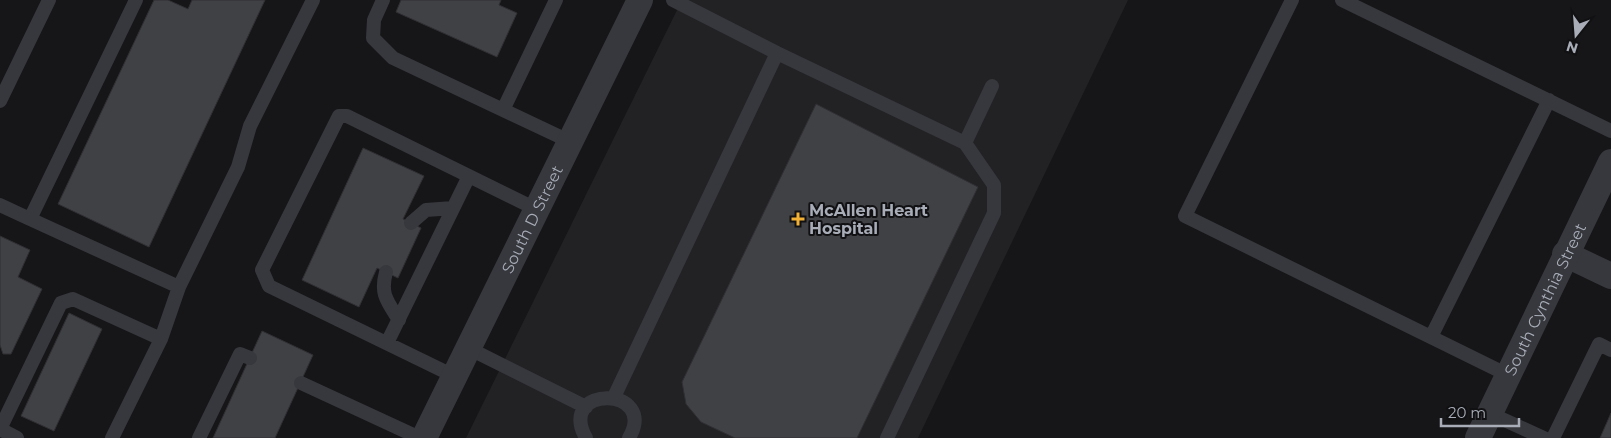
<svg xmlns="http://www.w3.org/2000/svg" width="1611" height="438" font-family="Montserrat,sans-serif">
<rect width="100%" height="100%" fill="#161618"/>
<path fill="#222225" d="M682,0H1128L918,438H466Z"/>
<path fill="#404145" stroke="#303034" d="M154,0H168L188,9L192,0H265L149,247L58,204Z
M401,0H501L499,5L517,13L497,57L396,12Z
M816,104L978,187L857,438H735L701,422L686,404L682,382Z
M363,148L424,176L403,219L421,228L398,278L377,268L359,307L302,280Z
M0,236L30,250L18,277L42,289L11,354H3L0,345Z
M69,313L102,329L54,431L21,416Z
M262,331L313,355L275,438H213Z
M1611,413V438H1600Z"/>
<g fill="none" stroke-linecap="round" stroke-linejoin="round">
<path stroke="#37383d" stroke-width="14" d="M136,0L30,219L179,287L238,167L250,126L313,0
M383,0L374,20L373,38L393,58L571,142
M673,0L777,53L965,143
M1292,0L1185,216L1508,375
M1342,0L1611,131
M0,101L49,0
M503,110L556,0
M0,205L30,219
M411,223L426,210L453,208
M386,272C380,294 387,301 399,320
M1431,337L1549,100
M387,343L469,176
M470,349L586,407
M456,377L269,286L262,270L339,116H347L538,210
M301,383L420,438
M614,397L777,53
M1489,413L1544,438
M0,429L61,303L73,299L161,339
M0,429L17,438
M112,438L161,339L179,287
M199,438L240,354L250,358
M586,438C556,384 659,386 629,438
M887,438L994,213V185L965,143L992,86
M1553,438L1599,344L1611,350"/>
<g stroke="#37383d" stroke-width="26">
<path d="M1565,254L1611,276"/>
<path id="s1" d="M424,438L640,0"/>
<path id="s2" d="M1478,438L1611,162"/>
</g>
</g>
<path fill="#f2b134" stroke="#111113" stroke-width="2" d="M795.5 211.5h5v5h5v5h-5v5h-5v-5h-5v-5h5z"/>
<g text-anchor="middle" stroke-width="4" stroke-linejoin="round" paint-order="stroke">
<g font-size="16" font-weight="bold" fill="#a8adb8" stroke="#111113" text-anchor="start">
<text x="809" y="216">McAllen Heart<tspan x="809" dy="18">Hospital</tspan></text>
</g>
<g font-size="16" fill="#a8adb8" stroke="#111113">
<text dy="6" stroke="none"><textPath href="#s1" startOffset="244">South D Street</textPath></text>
<text dy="6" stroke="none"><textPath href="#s2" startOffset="154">South Cynthia Street</textPath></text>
</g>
</g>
<g transform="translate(1576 35) rotate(197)" stroke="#111113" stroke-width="4" paint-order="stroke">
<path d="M0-4L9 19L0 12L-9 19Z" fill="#a8adb8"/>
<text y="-8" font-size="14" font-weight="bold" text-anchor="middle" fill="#a8adb8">N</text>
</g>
<path d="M1441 418v8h78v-8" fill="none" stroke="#a8adb8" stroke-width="2.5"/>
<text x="1448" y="418" font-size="15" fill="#a8adb8" stroke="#111113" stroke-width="4" paint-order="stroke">20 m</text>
</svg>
